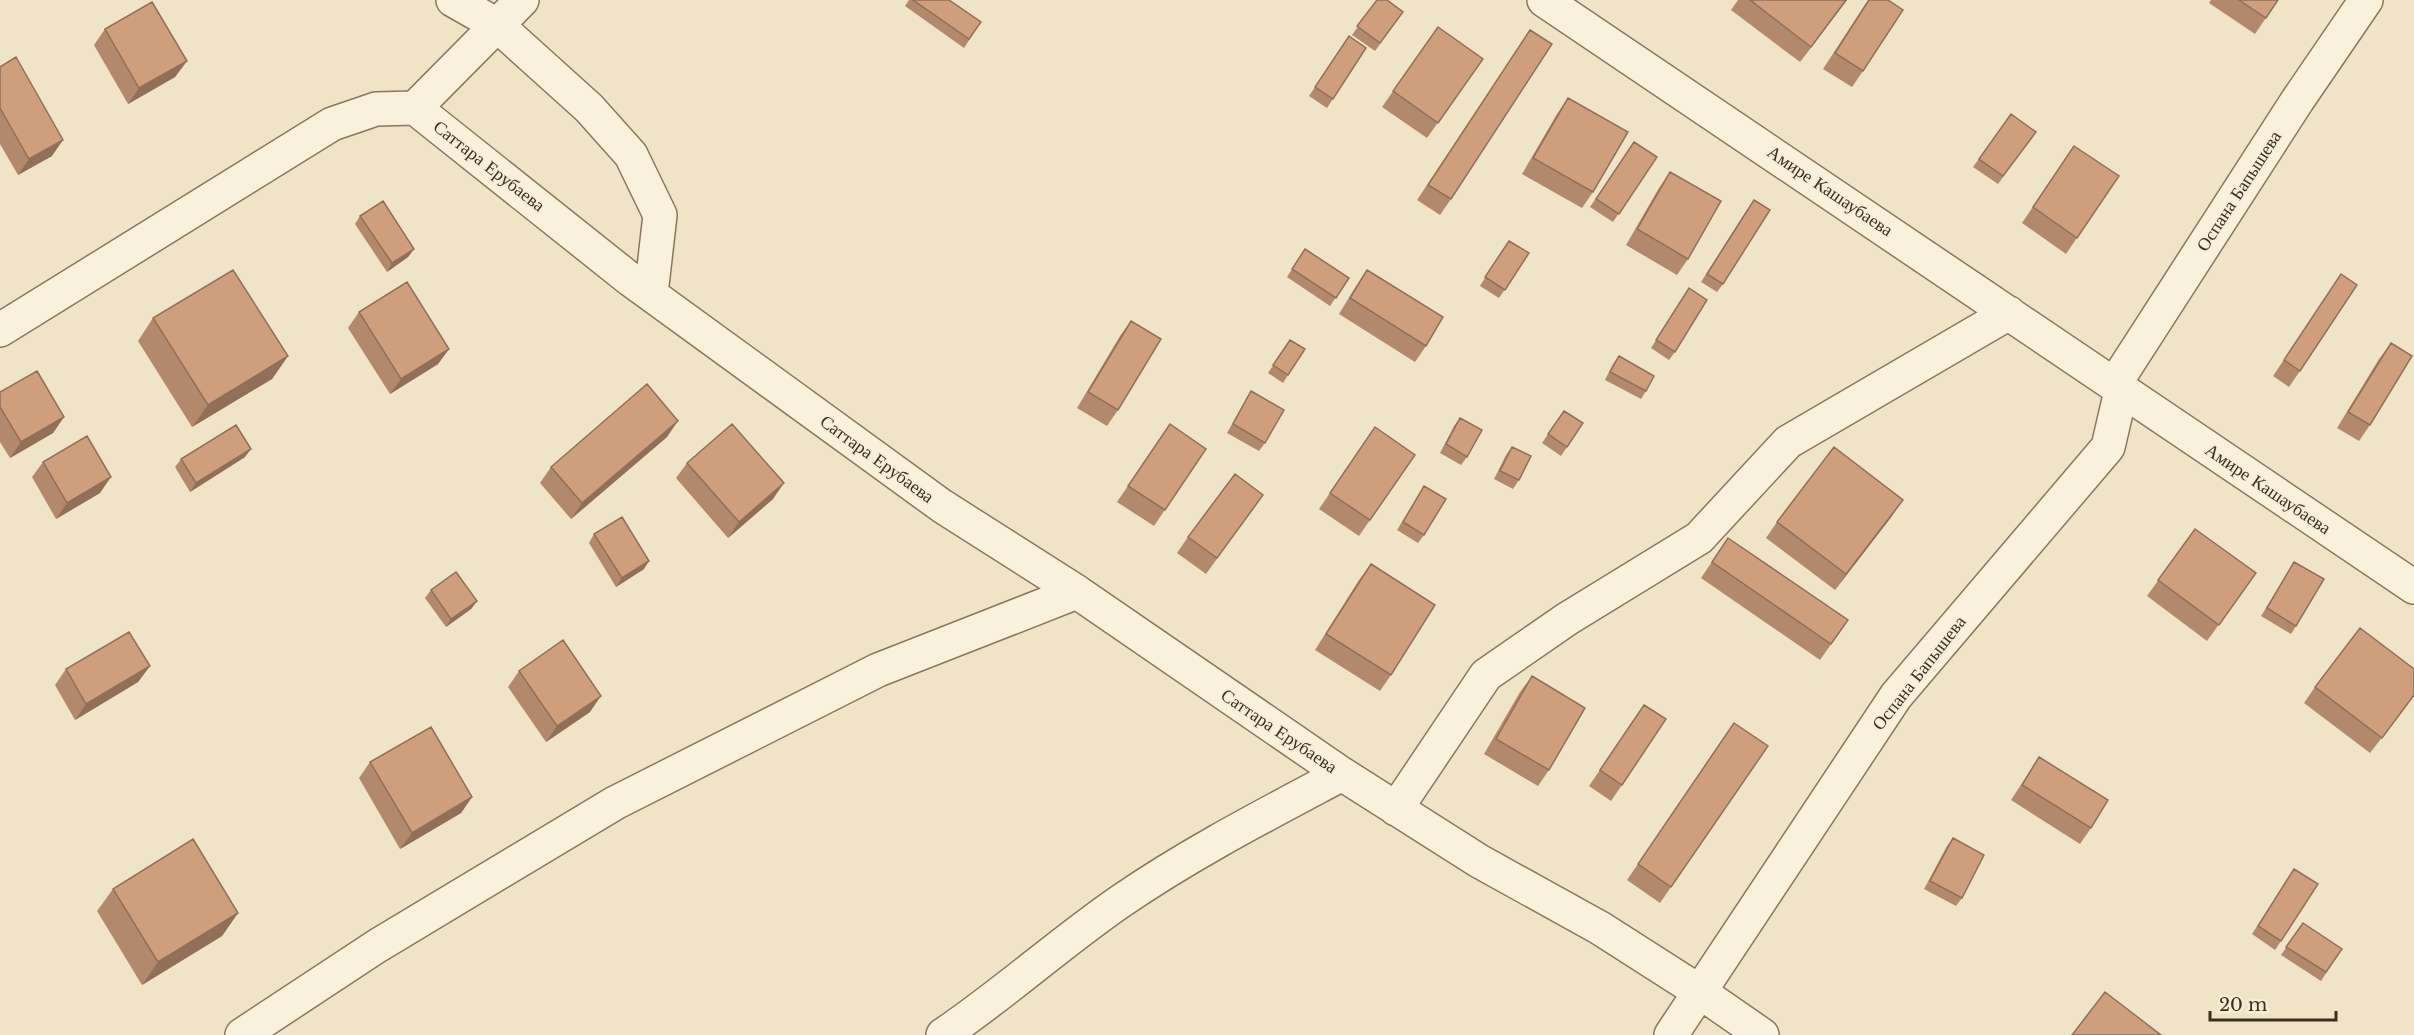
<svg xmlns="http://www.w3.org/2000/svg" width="2414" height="1035" font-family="'Libre Baskerville',serif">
<rect width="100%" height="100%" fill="#f0e4c8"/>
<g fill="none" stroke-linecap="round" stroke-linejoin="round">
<defs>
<path id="street" d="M453,0L497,25L589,108L631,155L660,215L651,294
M1544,0C1835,194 2123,393 2414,587
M415,108L522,0
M0,330L332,124L376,109L415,108L631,280L942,506L1077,592L1342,774L1479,861L1600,928L1700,992L1762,1035
M2114,385L2297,101L2366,0
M1396,809L1486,675L1567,619L1699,538L1788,442L2009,313
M242,1035L377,946L615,803L878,670L1077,592
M943,1035C1005,993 1060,943 1121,901C1191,853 1267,814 1342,774
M1671,1035L1896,696L2108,447L2121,391"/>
</defs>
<use href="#street" stroke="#8d765c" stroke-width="36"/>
<use href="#street" stroke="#faf1dc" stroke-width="33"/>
</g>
<path fill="#b2896c" d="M909,0H949L981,22L964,48L905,6Z
M1377,0L1403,12L1375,51L1352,35Z
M1738,0H1847L1800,62L1731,10Z
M1868,0L1863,71L1852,87L1823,69Z
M2211,0H2278L2255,34L2209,3Z
M1438,27L1483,59L1427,138L1382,107Z
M105,29L187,61L175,77L128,104L94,45Z
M1530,30L1451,199L1440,215L1417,200Z
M1349,36L1366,48L1327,108L1309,96Z
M0,67L52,156L18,175L0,144Z
M1568,98L1593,192L1582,208L1522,174L1557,114Z
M2011,114L2036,132L1998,184L1973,167Z
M1634,142L1657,157L1613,222L1590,207Z
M2063,162L2119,176L2066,254L2022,223Z
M1670,172L1688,259L1677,275L1626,245L1659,188Z
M1748,208L1723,284L1717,292L1701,282Z
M360,216L414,249L408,257L387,272L355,224Z
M1305,249L1349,278L1330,306L1287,277Z
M1503,249L1529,253L1499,298L1480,286Z
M1367,270L1426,346L1415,362L1339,314L1356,286Z
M2341,274L2300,371L2289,387L2273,376Z
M1689,288L1675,352L1669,360L1651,348Z
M359,312L449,349L438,364L390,394L348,328Z
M153,318L288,356L272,379L192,427L138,341Z
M1131,321L1118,410L1107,426L1077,408L1120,336Z
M1290,340L1288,375L1283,383L1268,373Z
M2391,343L2370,425L2359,441L2337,428L2379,359Z
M1619,356L1646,391L1641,399L1605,380L1613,364Z
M1251,391L1265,443L1259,451L1227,433L1246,399Z
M0,392L64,417L53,433L10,458L0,442Z
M1564,411L1583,423L1561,456L1542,443Z
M1460,418L1467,457L1461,465L1440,453L1454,426Z
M1170,424L1206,449L1154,526L1117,502Z
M1375,427L1415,455L1359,536L1319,509Z
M667,437L571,519L540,483L551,467Z
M1512,447L1519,480L1513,489L1494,479L1506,455Z
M245,457L190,492L175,467L181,459Z
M43,462L100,493L56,519L32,477Z
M687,463L773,499L728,538L676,478Z
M1424,486V535L1418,543L1397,530Z
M1263,495L1206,574L1177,553L1188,537Z
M1892,516L1835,590L1766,538L1777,522Z
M2195,529L2256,573L2207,641L2147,596Z
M594,534L644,569L616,587L589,543Z
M1728,538L1848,620L1820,660L1701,578Z
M2294,562L2296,626L2291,634L2261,616Z
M1371,564L1391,675L1380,691L1315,650L1359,580Z
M431,590L477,601L471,609L446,627L425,598Z
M150,666L138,682L75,720L55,685L66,669Z
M519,671L590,712L546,742L508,687Z
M1532,676L1549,770L1538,786L1484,754L1520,692Z
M2315,687L2414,696L2370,753L2304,703Z
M1644,705L1622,785L1611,801L1589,786Z
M1734,723L1768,746L1660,903L1627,880Z
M2039,757L2091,828L2080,844L2011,800Z
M370,762L472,797L461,813L400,849L359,778Z
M1953,838L1962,898L1956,906L1924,889L1947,846Z
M2294,869L2281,941L2275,950L2252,934Z
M113,889L238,913L222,936L142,985L97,911Z
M2303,923L2342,949L2321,981L2281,955Z"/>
<path fill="#916f58" d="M1846,0H1847L1800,62L1811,47Z
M187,61L175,77L128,104L139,88Z
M63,140L52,156L18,175L29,159Z
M414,249L408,257L387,272L392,263Z
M449,349L438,364L390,394L401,379Z
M288,356L272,379L192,427L208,405Z
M64,417L53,433L10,458L21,442Z
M678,421L667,437L571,519L582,503Z
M251,449L245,457L190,492L196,483Z
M111,477L100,493L56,519L67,503Z
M784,483L773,499L728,538L739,522Z
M1903,500L1892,516L1835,590L1846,574Z
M649,561L644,569L616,587L622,578Z
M477,601L471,609L446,627L451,619Z
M150,666L138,682L75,720L86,704Z
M601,696L590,712L546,742L557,726Z
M472,797L461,813L400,849L412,833Z
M238,913L222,936L142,985L158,962Z"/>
<path fill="#cf9f7d" stroke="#916f58" stroke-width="1.5" d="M913,0H949L981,22L969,39Z
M1377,0H1387L1403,12L1380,43L1357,26Z
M1750,0H1846L1811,47Z
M1869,0H1888L1903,10L1863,71L1835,53Z
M2239,0H2278L2266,18Z
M152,2L187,61L139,88L105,29Z
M1438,27L1483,59L1438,123L1393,91Z
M1530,30L1552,44L1451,199L1428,185Z
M1349,36L1366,48L1333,99L1315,87Z
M16,57L63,140L29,159L0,108V67Z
M1568,98L1628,132L1593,192L1533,158Z
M2011,114L2036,132L2003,176L1979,159Z
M1634,142L1657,157L1619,214L1596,199Z
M2074,146L2119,176L2077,238L2033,207Z
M1670,172L1721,201L1688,259L1637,229Z
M1754,200L1770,210L1723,284L1707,274Z
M383,201L414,249L392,263L360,216Z
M1509,241L1529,253L1505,290L1485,277Z
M1305,249L1349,278L1336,298L1292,269Z
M233,270L288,356L208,405L153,318Z
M1367,270L1443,317L1426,346L1350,298Z
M2341,274L2357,285L2300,371L2284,360Z
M407,282L449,349L401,379L359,312Z
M1689,288L1707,300L1675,352L1656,340Z
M1131,321L1161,339L1118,410L1088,392Z
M1290,340L1305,349L1288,375L1273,365Z
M2391,343L2412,356L2370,425L2348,412Z
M1619,356L1654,376L1646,391L1610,372Z
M37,371L64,417L21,442L0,407V392Z
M647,384L678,421L582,503L551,467Z
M1251,391L1284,410L1265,443L1233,424Z
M1564,411L1583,423L1567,447L1548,434Z
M1460,418L1482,430L1467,457L1446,444Z
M732,424L784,483L739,522L687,463Z
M1170,424L1206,449L1165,510L1128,486Z
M236,425L251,449L196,483L181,459Z
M1375,427L1415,455L1370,520L1330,493Z
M87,436L111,477L67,503L43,462Z
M1512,447L1531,456L1519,480L1500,471Z
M1834,447L1903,500L1846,574L1777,522Z
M1235,474L1263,495L1217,558L1188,537Z
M1424,486L1446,499L1424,535L1403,522Z
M622,517L649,561L622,578L594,534Z
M2195,529L2256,573L2219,625L2158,580Z
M1728,538L1848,620L1831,644L1712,562Z
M2294,562L2324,579L2296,626L2267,608Z
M1371,564L1435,605L1391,675L1326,634Z
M456,572L477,601L451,619L431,590Z
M2360,628L2414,669V695L2382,738L2315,687Z
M129,632L150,666L86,704L66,669Z
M563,640L601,696L557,726L519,671Z
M1532,676L1585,708L1549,770L1496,739Z
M1644,705L1666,719L1622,785L1600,770Z
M1734,723L1768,746L1671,887L1638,864Z
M431,727L472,797L412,833L370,762Z
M2039,757L2108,800L2091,828L2022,785Z
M1953,838L1984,855L1962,898L1930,881Z
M193,839L238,913L158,962L113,889Z
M2294,869L2318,884L2281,941L2258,926Z
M2303,923L2342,949L2326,972L2286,947Z
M2105,992L2161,1035H2072Z"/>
<g text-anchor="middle" stroke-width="4.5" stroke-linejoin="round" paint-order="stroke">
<g font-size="18" fill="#3d2e20" stroke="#f7eed8">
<text transform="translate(489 166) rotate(38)" y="6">Саттара Ерубаева</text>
<text transform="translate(1830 191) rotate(34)" y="6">Амире Кашаубаева</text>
<text transform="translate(2239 191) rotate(-57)" y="6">Оспана Бапышева</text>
<text transform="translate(877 459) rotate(36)" y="6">Саттара Ерубаева</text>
<text transform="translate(2268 489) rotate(34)" y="6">Амире Кашаубаева</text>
<text transform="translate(1919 673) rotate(-52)" y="6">Оспана Бапышева</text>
<text transform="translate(1279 731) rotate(34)" y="6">Саттара Ерубаева</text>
</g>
</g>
<path d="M2210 1011v9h126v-9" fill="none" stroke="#3d2e20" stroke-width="3"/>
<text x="2219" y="1011" font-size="18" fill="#3d2e20" stroke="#f7eed8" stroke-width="4.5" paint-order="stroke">20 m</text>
</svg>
